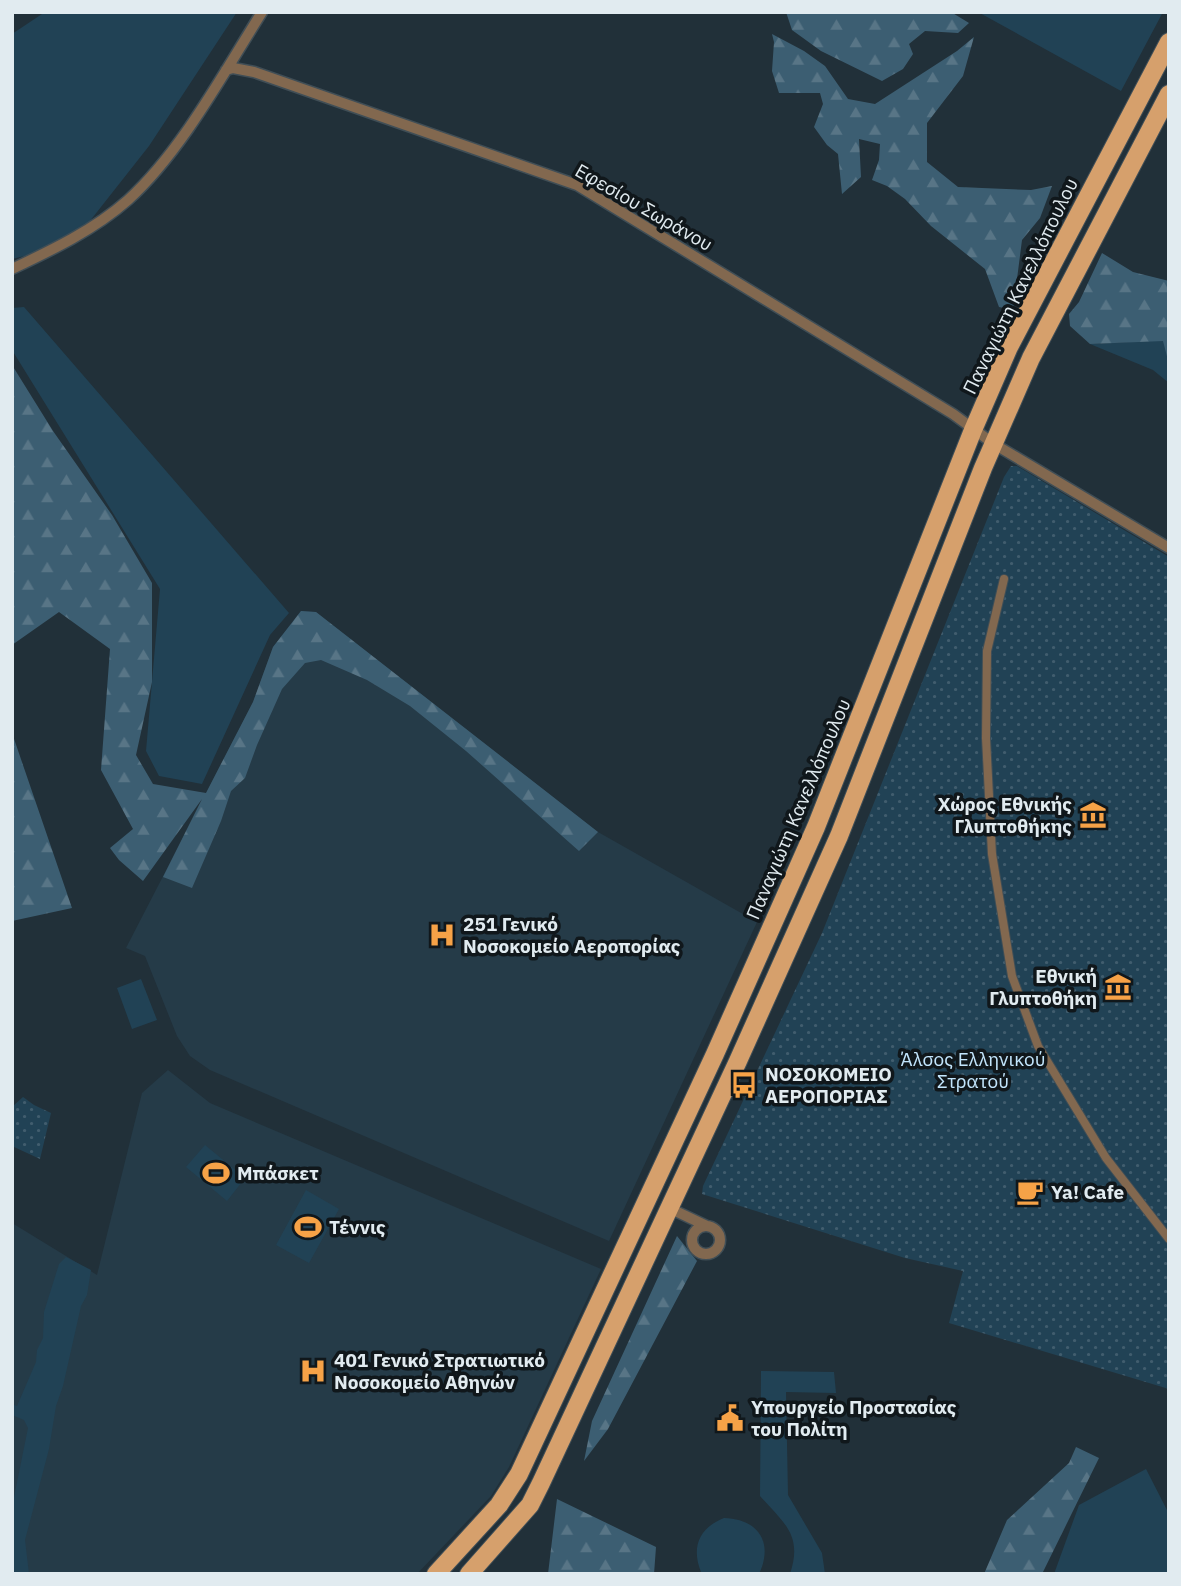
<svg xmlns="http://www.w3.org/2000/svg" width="1181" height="1586" font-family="'IBM Plex Sans',sans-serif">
<defs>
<pattern id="forest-firs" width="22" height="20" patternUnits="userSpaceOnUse" patternTransform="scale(1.75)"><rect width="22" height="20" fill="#3c5e72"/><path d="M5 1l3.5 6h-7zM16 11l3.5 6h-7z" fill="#587586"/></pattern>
<pattern id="park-dots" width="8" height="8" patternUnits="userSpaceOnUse" patternTransform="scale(1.75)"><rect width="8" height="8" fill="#214255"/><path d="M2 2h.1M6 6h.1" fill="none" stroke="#415d6e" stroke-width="1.8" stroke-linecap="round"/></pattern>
</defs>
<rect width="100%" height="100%" fill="#213039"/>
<path fill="#253b48" d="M301,611L316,612L598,832L757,922L609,1241L210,1070L190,1056L177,1036L145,956L126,948L253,702L273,647Z
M168,1070L210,1103L601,1269L509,1467L491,1496L417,1574H12V1223L97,1275L142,1093Z"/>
<path fill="#214255" d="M45,12H237L149,146L71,245L12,259V34Z
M978,12H1163L1121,91Z
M24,307L289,613L270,635L202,784L159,776L146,751L160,589L12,350V308Z
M1169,340V383L1153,370L1090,344Z
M141,979L157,1020L132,1029L117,988Z
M205,1145L245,1178L227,1201L186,1167Z
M306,1190L339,1209L309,1263L276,1245Z
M66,1257L91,1270L87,1295L81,1306L63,1386L56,1406L49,1449L25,1540L29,1574H12V1507L28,1428L24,1420L12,1415V1404L17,1406L36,1362L37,1350L43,1338L44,1312L59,1264Z
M761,1371L834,1372L836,1393L786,1392L788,1495L822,1553L825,1574L815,1572L790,1574C803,1535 784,1523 760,1496Z
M1146,1469L1169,1514V1574H1054L1079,1505Z
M724,1518C758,1519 774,1542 759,1574L701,1572C691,1547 699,1528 724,1518Z"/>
<path fill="url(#forest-firs)" d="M786,12H951L969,23L958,33L925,31L909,44L913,54L903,69L882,81L821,51L792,30Z
M772,34L804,51L825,66L848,99L875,104L957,51L974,37L963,76L927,123V162L958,187L1031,190L1052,186L1040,218L1022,240L1013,310L999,307L985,269L931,226L905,199L887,186L872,180L879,160L880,144L859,139L861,177L842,194L838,154L827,145L814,127L823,104L820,93H779L772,71L774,42Z
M1102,253L1133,272L1169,281V364L1163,341L1090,344L1070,326L1069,314L1079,302Z
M12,365L53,431L112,515L152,583V682L136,755L153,784L206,793L253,702L273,647L301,611L316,612L598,832L579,851L466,751L410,706L367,680L321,660L305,663L282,689L257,745L245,778L231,791L221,821L192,888L163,877L202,799L143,881L119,860L110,848L133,829L101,770L110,649L59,612L12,645Z
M12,733L72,908L12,921Z
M677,1236L697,1261L608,1429L584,1461L592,1421Z
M1076,1447L1099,1458L1042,1574H984L1007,1520L1069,1463Z
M557,1499L656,1547L654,1574H548Z"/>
<path fill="url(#park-dots)" d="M1011,466H1017L1169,557V1389L949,1323L963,1271L905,1258L702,1194L703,1186L822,933L1004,477Z
M23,1097L34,1105L51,1113L40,1159L12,1146V1107Z"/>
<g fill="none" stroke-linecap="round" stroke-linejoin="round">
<defs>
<path id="pedestrian" d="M1004,579L987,651L986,738L992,854L1012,976L1038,1046L1106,1158L1169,1239"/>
<path id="minor" d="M226,70L233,68L254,72L577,185L953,414L994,444L1169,548
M12,269C52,250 94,230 128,200C181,152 223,74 262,12
M669,1208L707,1226
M692 1240a14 14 0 1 1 28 0a14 14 0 1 1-28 0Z"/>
<path id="primary" d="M436,1574L499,1505L519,1474L715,1054L816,827L973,430L1009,347L1169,42
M469,1574L530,1505L541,1483L738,1061L839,836L983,468L1031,358L1169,94"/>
</defs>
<use href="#pedestrian" stroke="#404e56" stroke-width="10"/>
<use href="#minor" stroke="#404e56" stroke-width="13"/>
<use href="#primary" stroke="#404e56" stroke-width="20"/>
<use href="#pedestrian" stroke="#82684f" stroke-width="8"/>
<use href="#minor" stroke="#82684f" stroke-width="10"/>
<use href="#primary" stroke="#d6a06c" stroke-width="18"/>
</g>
<defs>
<symbol id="museum-bare" viewBox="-9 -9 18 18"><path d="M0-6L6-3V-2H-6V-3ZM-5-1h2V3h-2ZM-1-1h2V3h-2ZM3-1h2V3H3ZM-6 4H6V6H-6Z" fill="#f6a247" stroke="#10171b" stroke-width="2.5" paint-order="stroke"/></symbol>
<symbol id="hospital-bare" viewBox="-9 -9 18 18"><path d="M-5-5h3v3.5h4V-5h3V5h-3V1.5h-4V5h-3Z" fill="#f6a247" stroke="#10171b" stroke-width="2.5" paint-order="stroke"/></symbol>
<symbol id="bus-bare" viewBox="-9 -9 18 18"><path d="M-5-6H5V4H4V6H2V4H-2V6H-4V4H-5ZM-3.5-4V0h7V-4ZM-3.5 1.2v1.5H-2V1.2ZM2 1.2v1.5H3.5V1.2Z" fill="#f6a247" stroke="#10171b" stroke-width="2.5" paint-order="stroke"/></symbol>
<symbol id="stadium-bare" viewBox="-9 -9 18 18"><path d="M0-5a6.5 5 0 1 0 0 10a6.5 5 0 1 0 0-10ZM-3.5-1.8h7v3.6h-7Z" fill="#f6a247" stroke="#10171b" stroke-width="2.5" paint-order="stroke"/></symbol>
<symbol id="cafe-bare" viewBox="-9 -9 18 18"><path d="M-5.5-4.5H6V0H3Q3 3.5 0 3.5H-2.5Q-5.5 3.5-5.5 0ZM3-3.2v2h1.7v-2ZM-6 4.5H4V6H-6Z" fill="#f6a247" stroke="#10171b" stroke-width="2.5" paint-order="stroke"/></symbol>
<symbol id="civic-bare" viewBox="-9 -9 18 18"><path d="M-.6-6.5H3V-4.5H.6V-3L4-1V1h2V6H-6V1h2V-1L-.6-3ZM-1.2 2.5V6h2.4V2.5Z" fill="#f6a247" stroke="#10171b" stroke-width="2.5" paint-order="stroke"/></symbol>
</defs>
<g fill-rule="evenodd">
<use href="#museum-bare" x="1074" y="796" width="38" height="38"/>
<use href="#hospital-bare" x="423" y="916" width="38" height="38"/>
<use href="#museum-bare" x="1099" y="968" width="38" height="38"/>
<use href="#bus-bare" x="725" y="1066" width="38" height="38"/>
<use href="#stadium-bare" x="197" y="1154" width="38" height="38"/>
<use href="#cafe-bare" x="1011" y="1173" width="38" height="38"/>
<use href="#stadium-bare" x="289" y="1208" width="38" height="38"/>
<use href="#hospital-bare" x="294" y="1352" width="38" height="38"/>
<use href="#civic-bare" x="711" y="1399" width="38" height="38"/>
</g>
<g text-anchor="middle" stroke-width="7" stroke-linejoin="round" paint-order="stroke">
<g font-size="19" fill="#e1ebf0" stroke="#10171b">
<text transform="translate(644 207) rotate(30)" y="7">Εφεσίου Σωράνου</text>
<text transform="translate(1020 286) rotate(-64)" y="7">Παναγιώτη Κανελλόπουλου</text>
<text transform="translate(798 809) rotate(-67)" y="7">Παναγιώτη Κανελλόπουλου</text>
</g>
<g font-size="19" font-weight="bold" fill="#e1ebf0" stroke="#10171b" text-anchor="start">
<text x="1072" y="811" text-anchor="end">Χώρος Εθνικής<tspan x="1072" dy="22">Γλυπτοθήκης</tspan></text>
<text x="463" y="931">251 Γενικό<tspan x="463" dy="22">Νοσοκομείο Αεροπορίας</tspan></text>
<text x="1097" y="983" text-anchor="end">Εθνική<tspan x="1097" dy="22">Γλυπτοθήκη</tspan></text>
<text x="765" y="1081">ΝΟΣΟΚΟΜΕΙΟ<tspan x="765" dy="22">ΑΕΡΟΠΟΡΙΑΣ</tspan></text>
<text x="237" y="1180">Μπάσκετ</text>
<text x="1051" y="1199">Ya! Cafe</text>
<text x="329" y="1234">Τέννις</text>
<text x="334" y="1367">401 Γενικό Στρατιωτικό<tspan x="334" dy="22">Νοσοκομείο Αθηνών</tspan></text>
<text x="751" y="1414">Υπουργείο Προστασίας<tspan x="751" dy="22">του Πολίτη</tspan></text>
</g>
<g font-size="19" fill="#c2e5fc" stroke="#10171b">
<text x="973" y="1066">Άλσος Ελληνικού<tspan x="973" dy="22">Στρατού</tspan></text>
</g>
</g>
<rect width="1181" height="1586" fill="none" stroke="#e1ebf0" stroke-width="28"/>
</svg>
